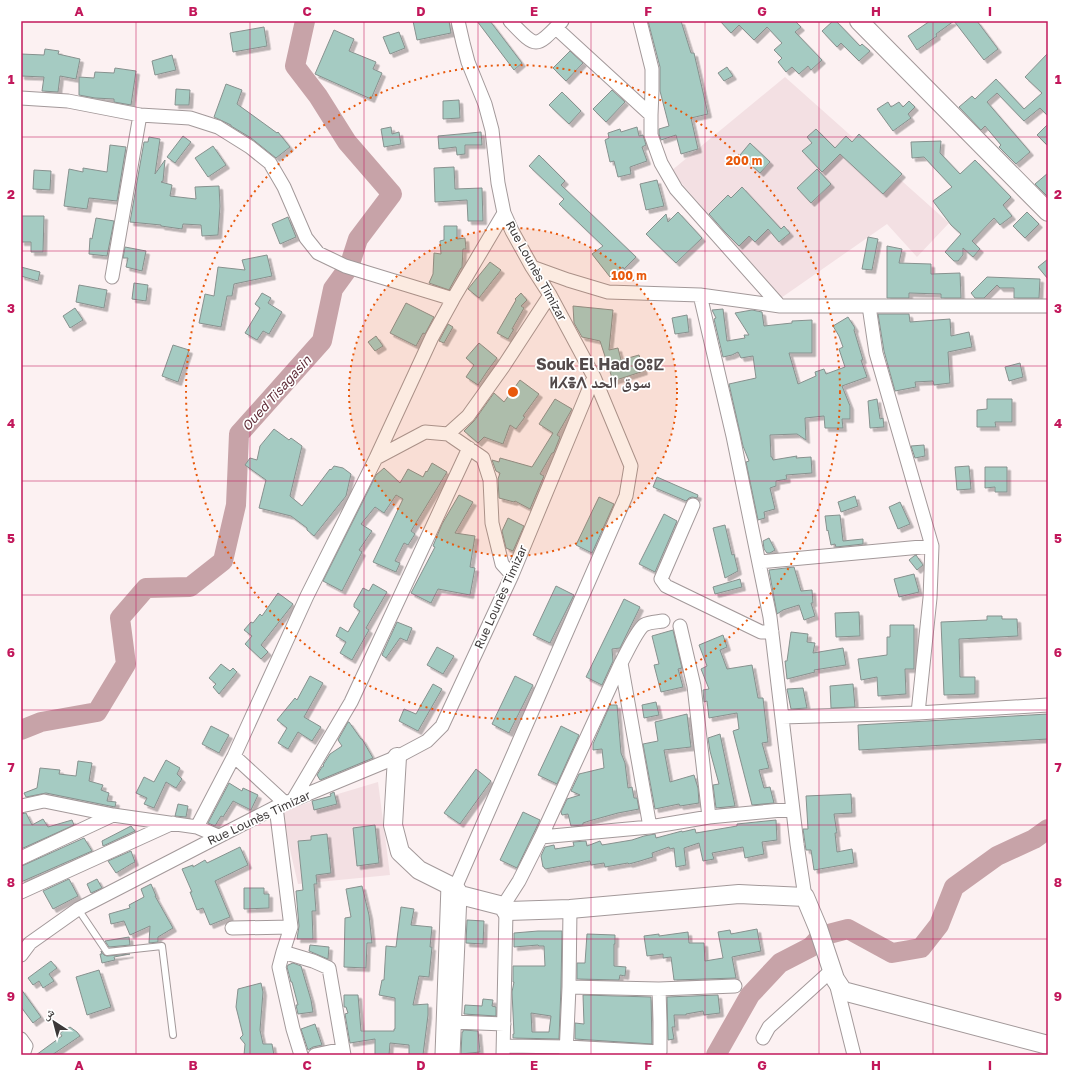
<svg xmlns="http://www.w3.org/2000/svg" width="1069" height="1076" font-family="'Golos Text','Noto Naskh Arabic','Noto Sans Tifinagh',sans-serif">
<defs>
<filter id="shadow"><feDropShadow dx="3.5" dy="3.5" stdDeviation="0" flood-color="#0004"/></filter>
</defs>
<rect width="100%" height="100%" fill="#fcf1f2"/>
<path fill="#f3e0e3" d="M785,77L949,223L917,257L887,224L781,298L671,171Z
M378,782L390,875L298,884L281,811Z"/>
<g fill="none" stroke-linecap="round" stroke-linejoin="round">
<path stroke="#c7a3a8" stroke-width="20" d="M21,730L41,722L97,712L126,664L120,618L146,588L190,587L223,561L236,505L239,434L322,341L333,289L349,267L358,239L392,194L347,142L318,96L295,66L305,21
M716,1055L750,995L780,963L811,947L821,936L848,929L892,953L921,948L939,925L954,887L997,856L1034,839L1048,829"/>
</g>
<path fill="#a5cbc2" stroke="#87918e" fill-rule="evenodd" filter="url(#shadow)" d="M413,21H449L451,33L417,40Z
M477,21H490L522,63L514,70Z
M648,21H681L691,53H694L708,114L691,118L698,149L681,154L676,135L661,140L659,134V129L669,126L660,91V67Z
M720,21H795L801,27L795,32L822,60L811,70L808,66L799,74L792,67L786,72L778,62L782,58L774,50L782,43L767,27L754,40L739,25L731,33Z
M833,21H836L860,46L862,44L870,51L859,61L841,43L837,47L822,31Z
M930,21H954L936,34L937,36L917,50L908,36Z
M954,21H977L998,49L984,60Z
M264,27L267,46L233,52L230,33Z
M334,30L354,39L349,51L376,62L373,69L382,73L371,99L315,74Z
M399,32L405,48L390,54L383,37Z
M45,49L59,51L58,54L80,59L76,79L60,76L58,92L42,91L44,77L21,76V54L44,55Z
M570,51L583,63L566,81L553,68Z
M1048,53V116L1040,108L1024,121L997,93L987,102L1030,152L1016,164L999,147L1001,145L985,126L981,130L959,107L972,96L975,99L996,79L1024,109L1042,93L1025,77Z
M172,55L176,70L155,75L152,61Z
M727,67L733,76L724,81L718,73Z
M115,68L136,71L131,105L114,102V99L95,98L79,95V77L94,78L95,72L114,73Z
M226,84L242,90L237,104L277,133L278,132L290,147L276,158L251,138L231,126V125L214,117Z
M176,89L190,90L189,105H175Z
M612,90L625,102L606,122L593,109Z
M562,92L581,111L569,124L549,105Z
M459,100L460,118L443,119V101Z
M909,101L915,107L908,114L911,118L893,131L877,109L888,102L891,107L899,102L903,107Z
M1048,124V146L1037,135Z
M391,127L392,134L399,132L401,144L384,147L381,129Z
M637,127L639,136L643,135L646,145L642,147L647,161L630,167L631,174L618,177L614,161L610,162L605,140L609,138L608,133L620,129L621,132Z
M816,129L835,148L846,136L852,142L859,134L902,174L883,194L840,154L822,172L802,151L812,143L807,137Z
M481,132L482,145H465V154L457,155L456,147L439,149L438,136Z
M183,136L191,142L175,163L167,157Z
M149,137L160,139L155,174L165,160L163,181L161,182L172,185L170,196L196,199L195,187L219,186L220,206L218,235L202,236L201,225L183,224L182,229L161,226V225L130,222L144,142H148Z
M941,141L940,153L960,174L975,160L1011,197L1003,205L1012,216L1000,225L994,218L972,241L980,249L973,257L963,248V255L958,261H954L945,252L961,234L951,225L933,201L952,187L924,157L912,158L911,142Z
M750,143L770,162L760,173L740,155Z
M110,145L126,147L117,201L89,198L87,209L64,206L69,169L83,172V168L107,172Z
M213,146L226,165L208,177L195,158Z
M539,155L565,181L561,185L636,257L624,269L623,267L610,277L592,254L603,246L559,204L564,199L529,166Z
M454,167L455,189L482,188L483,221H468L467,200L435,202L434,168Z
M817,169L831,184L811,203L797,188Z
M34,170L51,171L50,190L33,189Z
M1048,173V196H1047L1035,184Z
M657,180L664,206L646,210L640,184Z
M742,187L781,229L784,226L790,233L779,242L768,229L755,242L749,236L739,246L724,231L709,214L728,195L731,198Z
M678,212L702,238L676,263L646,234L666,214L668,222Z
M1027,212L1039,224L1025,238L1013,226Z
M21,216H44L43,252H31V242H21Z
M288,217L296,237L280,244L272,224Z
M96,218L114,221L107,256L89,254L90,238L92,239Z
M444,226H457V239L465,238L466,249H463L462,268H461L449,290L429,283L433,274L434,253L441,254L440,241L444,240Z
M868,237L878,239L872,270L862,269Z
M887,246L902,249L899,263L931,264V274L960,273L961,298H941V294L909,293V298H887Z
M125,247L146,251L142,271L126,267L128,258H123Z
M267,255L272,276L234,284L232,296H227L221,327L199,323L205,294L214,296L218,267L245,270L242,260Z
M1048,259V279L1038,267Z
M490,262L501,270L479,298L468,289Z
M21,267L40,272L38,281L21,276Z
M987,277L1040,279L1039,298H1014V288H1000L997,285L984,298H975L971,293Z
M134,283L148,285L146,301L132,299Z
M79,285L107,290L104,308L76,302Z
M262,293L271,298L268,303L282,312L269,334L263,331L257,340L245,333L260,308L255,304Z
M521,293L527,300L521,306L524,308L512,329H514L508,339L497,333L516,300L515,299Z
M406,303L434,317L425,334L423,333L416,346L390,333Z
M573,306L613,310L609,350L618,348L621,360L639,355L644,371L613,381L600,341L582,337L574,323Z
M75,308L83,320L70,328L63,316Z
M723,309L727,341L745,338L744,335H749L735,313L752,310L762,312L764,326L792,323V321L812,320V353H789L798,384L816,376L815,372L824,369L826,374L845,367L839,349L843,347L839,336L833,326L848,317L855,328L854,330L863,360H861L867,377L842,386L850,406V419H842L843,428H825L824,416L805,418L806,440L797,434L770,435L771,457H772L773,460L797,456L796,458L811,457L812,473L786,475L787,479L776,481V486L770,488L775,509L764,512L765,518L758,520L746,462L749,461L743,446L729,384L756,378L753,356L741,358L738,352L732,355L723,357L714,319L716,318L712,310Z
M878,314H909L910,322L950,319L951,336L969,332L972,347L948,352L950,383L934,385L933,381L915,382L916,387L895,391L884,351Z
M687,315L689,332L675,334L672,318Z
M448,324L453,327L444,343L439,341Z
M376,336L383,346L375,351L368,342Z
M479,343L497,358L488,370L478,385L466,377L474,365L466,358Z
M173,345L189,350L178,382L162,376Z
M1020,363L1023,377L1009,381L1005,367Z
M520,380L539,394L523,416L525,417L516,429L510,425L503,444L484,437L478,443L464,431L474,421L494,393L504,402Z
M555,399L572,409L557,435L560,437L554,452L553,453H552L540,474L544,476L530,509L515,501L514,502L499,498L498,479L500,473L496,471L492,460L499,462L500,458L532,467L553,433L539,424Z
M877,399L880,419L883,418L884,427L870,428L868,401Z
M987,399H1012V422H995L996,427H977V410L987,409Z
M274,429L289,440L291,438L302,446L290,496L302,506L330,469L331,470L334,466L343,468L351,474L346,496L314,536L307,530V528L291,516L259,508L266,480L245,465L250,458L257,460L260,446Z
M924,445L925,456L915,458L911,446Z
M432,463L447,472L411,531L415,534L408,545L404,543L395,561L400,563L396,572L373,562L403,499L396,495L384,513L375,507L361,524L372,531L359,550L362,552L342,591L323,581L376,475L384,468L400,483L408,469L423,477L426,471L427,472Z
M969,466L971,489L957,490L955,467Z
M985,467H1007V492H995V487L985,488Z
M657,477L698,495L697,498L692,497L689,498L686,501L653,487Z
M459,495L473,502L455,533L475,536L470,567L475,568L470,595L438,589L431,603L411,593L435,547L433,546L442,524Z
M855,496L858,506L841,512L838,502Z
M599,497L614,504L592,553L576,545Z
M900,502L910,524L898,529L889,507Z
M664,514L677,521L655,572L639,564Z
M840,515L843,541L863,539V544L836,547L835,544L831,545L828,530L827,531L825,516Z
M508,518L524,526L513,551L506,548L502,531Z
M725,525L732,555L734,554L738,571L725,578L713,528Z
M769,538L775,550L770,553H767L764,549L763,541Z
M916,555L923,565L917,570L909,560L914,556Z
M794,567L801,591L812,590L813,603H811L815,616L804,620L799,605L783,610L777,614L769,570Z
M914,574L919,592L899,597L894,579Z
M740,579L742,587L715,594L713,587Z
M373,584L387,592L366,628L369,630L352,660L340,653L346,642L336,636L340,627L348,632L360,611L354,607V604L363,588L369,591Z
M556,586L574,595L550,643L533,635Z
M278,593L293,604L261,645L268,652L261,659L245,644L252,636L244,630L251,622L253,623L260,614L262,616Z
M624,599L640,607L620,648L612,649L613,661L602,685L586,677Z
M859,612L860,636L836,637L835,613Z
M987,616H1002V619H1017L1018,636L959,639L960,677H975V694L944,695L941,622L987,620Z
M397,622L412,628L407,641L400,638L386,658L382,655Z
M890,625H914V669H905L906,694L878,696L877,677L861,680L858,659L887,655V637H890Z
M673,630L682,668L678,669L683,687L661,692L654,665L659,664L652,636Z
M791,632L808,634L807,642L815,643L813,653L843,648L846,665L814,670L815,672L787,679L785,661H787Z
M723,635L727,647L720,650L727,669L752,665L758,698H763L768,742L762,743L769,768L759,770L764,788L770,787L774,803L752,805L733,731L739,729L737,713L709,718L707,701L704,702L703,690L709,689L701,669L707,666L699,645Z
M437,647L454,656L443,674L427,665Z
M221,664L230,671L233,668L237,672L219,694L213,687L216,684L209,678Z
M310,676L323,683L304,717L321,727L312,741L298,732L288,749L278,743L287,728L277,720L295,698L297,700Z
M515,676L533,685L509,733L492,724Z
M433,684L442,689L418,731L399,721L404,709L416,714Z
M853,684L855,707L831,708L830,686Z
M803,688L807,708L791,709L787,689Z
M656,702L659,715L644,718L642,705Z
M610,705H617L621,753L625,763L628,788L632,787L634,798H637L639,809L618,813L589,821L583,823V825L571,826L568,814L562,815L561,812L567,799L580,795L571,791L579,774L604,768L602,749L593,750V744Z
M687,714L691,747L664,750L670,782L694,775L698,788L699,803L680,806L679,804L655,809L643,744L658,741L655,722Z
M1048,714V739L859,750L858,725Z
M348,722H349L361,739H362L373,758L320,780L317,775L322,767L324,766L323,765L330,754L342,746L338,740Z
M211,726L229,735L219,753L202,744Z
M561,726L579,735L557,784L538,775Z
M720,734L735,806L716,808L713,785L719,784L710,751L708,738Z
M166,760L180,768L177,774L182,779L176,788L166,782L154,808L144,804L147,798L136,793L144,777L154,782Z
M78,761L92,763L89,781L103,785L101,790L109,793L107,801L116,802L115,807L46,793L26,797L24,793L37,788L40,768L60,770L59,774L76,776Z
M476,769L491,781L460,824L444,813Z
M229,783L242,791L243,788L258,795L251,810L233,801L223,817L221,816L215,826L208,823Z
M334,792L337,804L314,810L312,801L331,796L330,794Z
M851,794L852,813L834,814L837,833H835L837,852L852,849L854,863L814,870L811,850H806L803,829H808L806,796Z
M178,804L188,806L186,817L175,816Z
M523,812L540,820L517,868L500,860Z
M26,813L32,825L43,819L48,827L72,820L74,825L21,849V814Z
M776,820L777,840L762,842L764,854L745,858L743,847L712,853L714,859L703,861L699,843L684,848L686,865L676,867L674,848L670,849L669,847L652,853L653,857L640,861L629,864L628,863L605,867L604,863L591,865L590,861L545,869L544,867H543L541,856L545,847L554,845L555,849L574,846L573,842L586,841L587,846L600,841L602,845L632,840L644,836L655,834L656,838L682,831V832L695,829L696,833L737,826V824Z
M375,825L379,863L357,866L353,828Z
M131,826L135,831L103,846L102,841Z
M327,834L331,873L316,875L317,884H314L316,911H312L313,939H297L299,926L296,891L303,890L298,841L311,840V836Z
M84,838L92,851L21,882V866L24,865Z
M240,847L248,865L215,881L230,917L210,925L203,908L197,910L190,892H192L182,869L193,865V867L205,860L207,863Z
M131,851L135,862L131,864L116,873L108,861Z
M69,879L78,896L53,909L43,891Z
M97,879L102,888L91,893L87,884Z
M151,884L156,896H155L173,928L158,937V942L149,943L150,926L130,935L124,921L111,924L109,914L130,908L129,905L144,897L141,889Z
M362,886L369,915L372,943H367L366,968L344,967L345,918L351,917L346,889Z
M244,888H264V894H269V908L244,909Z
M401,907L414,909L411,925L432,927L430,947H432L429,977L419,976L413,1005L428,1004V1015L423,1055H409V1045L390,1043L389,1055H375V1039L350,1043L345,1014L348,1013L346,1007H344V995H358L361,1031H394V1029H395V998L379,995L382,980H384L386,946L396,947Z
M467,920L484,921L483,944L466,943Z
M757,929L761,951L732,957L736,978L674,980L671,957L663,958V954L647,956L644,936L659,934V936L688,932L689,943H704L705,961L723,958L718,932L730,930L731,934Z
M538,931H562L561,987L559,1039L513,1038V1034H514L512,992L514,982H513V966H545L544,946H539L538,945L514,947V933ZM531,1013L551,1016L549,1032H532Z
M587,934L615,935V944H614V966L626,967L625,976L620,975L619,980L577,979V963H585Z
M129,937L130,945L109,947L105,941Z
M310,945L329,947L328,959L309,951Z
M101,951L104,955L107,956L130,954L114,957L115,960L102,963L100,954H102Z
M51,961L57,968L49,974L54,981L43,988L39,981L33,985L28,978Z
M293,963L301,966L311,1000L313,1012L298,1014L296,1005H298L292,982H291L287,967L288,965Z
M99,970L111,1007L87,1015L76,977Z
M261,983L263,992L260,1030L263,1044H272L274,1055H244L245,1044L240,1038L243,1035L236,1007L238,989Z
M21,989L41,1017L33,1023L21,1007Z
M583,995L651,997L652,1044L575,1039V1023L584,1024Z
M718,995L720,1013L704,1015L703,1011L686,1014V1015H674L675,1027H672L674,1039L668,1040L667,997Z
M483,999L493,1000L492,1006L496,1007V1016L464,1014L465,1005L482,1006Z
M315,1024L322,1045L313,1047L308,1050L301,1029Z
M70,1027L77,1032L80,1036L52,1055H36L62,1036L60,1033Z
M463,1030L478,1031L480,1052L461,1054L462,1032H463Z"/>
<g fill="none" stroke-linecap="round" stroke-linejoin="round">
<defs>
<path id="lane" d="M78,909L107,952L162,946L173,1035"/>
<path id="street" d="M510,21C537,49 535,49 562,21
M640,21L652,69V91L651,115V135L661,163L676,189L780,306
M556,28L651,115
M21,98L68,101L140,115L190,118L218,127L250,147L270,163L284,187L306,238L318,253L345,266L453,299
M532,267L568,280L608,292L700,295L780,306H1048
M112,277L140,115
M700,295L733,436L770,617L797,844L805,897
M448,434L468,416L503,367L550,295
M376,458L425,432L448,434L483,458L490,480L492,523L502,564L512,575
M693,505L661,579L666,586L761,632H772
M759,562L932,546
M680,626L694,686L709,817
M621,663C626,654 637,630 644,625C649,622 657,622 663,621
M918,713L1048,705
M782,717L918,713L930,598L932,546L876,353L869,306
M234,756L285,803
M293,800L351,702L469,448
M21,806L44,801L113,815L197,827L218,836
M276,807L291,927L283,952L279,967L293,1029L301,1055
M197,827L234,756L307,596L376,458L432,337L453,299L504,213
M650,827L709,817L792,809
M21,858L113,815
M455,888L626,496L631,466L594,377L550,295L532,267L512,231L504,213L498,183L492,130L485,104L468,62L463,43L458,21
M21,892L173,823
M503,906L519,881L541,837L621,663L650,827L541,837
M232,928L291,927
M283,952L313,961L329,968L344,1055
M21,955L30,943L78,909L276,807L397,757L427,741L442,726L512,575L594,377
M836,983L854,1055
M569,987L659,989L735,986
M454,1022L504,1024
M763,1038L769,1027L832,970
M21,1039L26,1046L23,1055
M504,1046L567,1047L660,1052V1022L659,989
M315,1055L343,1049
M442,1055L448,885
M453,1055L460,895
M503,1055L506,911
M566,1055L569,987L570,909"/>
<path id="secondary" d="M859,21L1048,212
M397,757L393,825L400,852L419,870L455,888L460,895L503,906L506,911L570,909L739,894L805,897L818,928L835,979L843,991L1048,1045"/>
</defs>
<use href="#lane" stroke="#a3999a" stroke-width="8"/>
<use href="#street" stroke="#a3999a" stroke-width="15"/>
<use href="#secondary" stroke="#a3999a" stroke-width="20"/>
<use href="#lane" stroke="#fff" stroke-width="6"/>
<use href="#street" stroke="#fff" stroke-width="13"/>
<use href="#secondary" stroke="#fff" stroke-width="18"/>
</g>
<path fill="none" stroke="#c2185b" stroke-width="1" stroke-opacity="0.55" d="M136,21V1055M250,21V1055M364,21V1055M478,21V1055M591,21V1055M705,21V1055M819,21V1055M933,21V1055M21,137H1048M21,251H1048M21,366H1048M21,481H1048M21,595H1048M21,710H1048M21,825H1048M21,939H1048"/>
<circle cx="513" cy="392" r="164" fill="#e8590c" fill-opacity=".12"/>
<g fill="none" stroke="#e8590c" stroke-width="2" stroke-dasharray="2 4">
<circle cx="513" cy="392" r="164"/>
<circle cx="513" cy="392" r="327"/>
</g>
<g text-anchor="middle" stroke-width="3.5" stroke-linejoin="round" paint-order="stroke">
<g font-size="12" fill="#3c3838" stroke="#fff">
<text transform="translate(536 271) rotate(61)" y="4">Rue Lounès Timizar</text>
<text transform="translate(501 597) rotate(-66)" y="4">Rue Lounès Timizar</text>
<text transform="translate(259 818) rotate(-25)" y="4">Rue Lounès Timizar</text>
</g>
<g font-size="13" font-style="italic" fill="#612f3a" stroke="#fff">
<text transform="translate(276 393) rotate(-48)" y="5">Oued Tisagasin</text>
</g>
<g font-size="16" font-weight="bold" fill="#52494a" stroke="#fff">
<text x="600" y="370">Souk El Had ⵙⵓⵇ<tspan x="600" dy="18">ⵍⵃⴻⴷ سوق الحد</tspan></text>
</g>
</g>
<circle cx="513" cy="392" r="6" fill="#e8590c" stroke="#fff" stroke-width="2"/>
<g font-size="12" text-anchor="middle" font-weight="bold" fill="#e8590c" stroke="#fff" stroke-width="3.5" stroke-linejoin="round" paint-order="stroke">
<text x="744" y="165">200 m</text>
<text x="629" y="280">100 m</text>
</g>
<rect width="1069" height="1076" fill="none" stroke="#ffffff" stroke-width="44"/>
<g transform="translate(54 1022) rotate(324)" stroke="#ffffff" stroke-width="3" paint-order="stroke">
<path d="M0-3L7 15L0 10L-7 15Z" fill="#3c3838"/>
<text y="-6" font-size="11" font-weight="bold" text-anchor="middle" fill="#3c3838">ش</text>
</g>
<rect x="22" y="22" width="1025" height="1032" fill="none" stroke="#c2185b" stroke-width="1.5"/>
<g font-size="13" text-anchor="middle" font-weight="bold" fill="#c2185b">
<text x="79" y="16">A</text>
<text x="193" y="16">B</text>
<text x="307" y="16">C</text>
<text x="421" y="16">D</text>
<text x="534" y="16">E</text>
<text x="648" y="16">F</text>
<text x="762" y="16">G</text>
<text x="876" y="16">H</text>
<text x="990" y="16">I</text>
<text x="11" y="84">1</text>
<text x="1058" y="84">1</text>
<text x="11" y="199">2</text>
<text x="1058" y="199">2</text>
<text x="11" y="313">3</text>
<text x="1058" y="313">3</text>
<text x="11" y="428">4</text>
<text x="1058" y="428">4</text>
<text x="11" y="543">5</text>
<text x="1058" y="543">5</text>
<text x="11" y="657">6</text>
<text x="1058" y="657">6</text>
<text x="11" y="772">7</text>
<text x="1058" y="772">7</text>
<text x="11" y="887">8</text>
<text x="1058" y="887">8</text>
<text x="11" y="1001">9</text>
<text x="1058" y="1001">9</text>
<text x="79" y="1070">A</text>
<text x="193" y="1070">B</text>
<text x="307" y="1070">C</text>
<text x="421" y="1070">D</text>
<text x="534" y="1070">E</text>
<text x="648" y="1070">F</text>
<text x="762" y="1070">G</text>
<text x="876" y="1070">H</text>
<text x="990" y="1070">I</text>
</g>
</svg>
